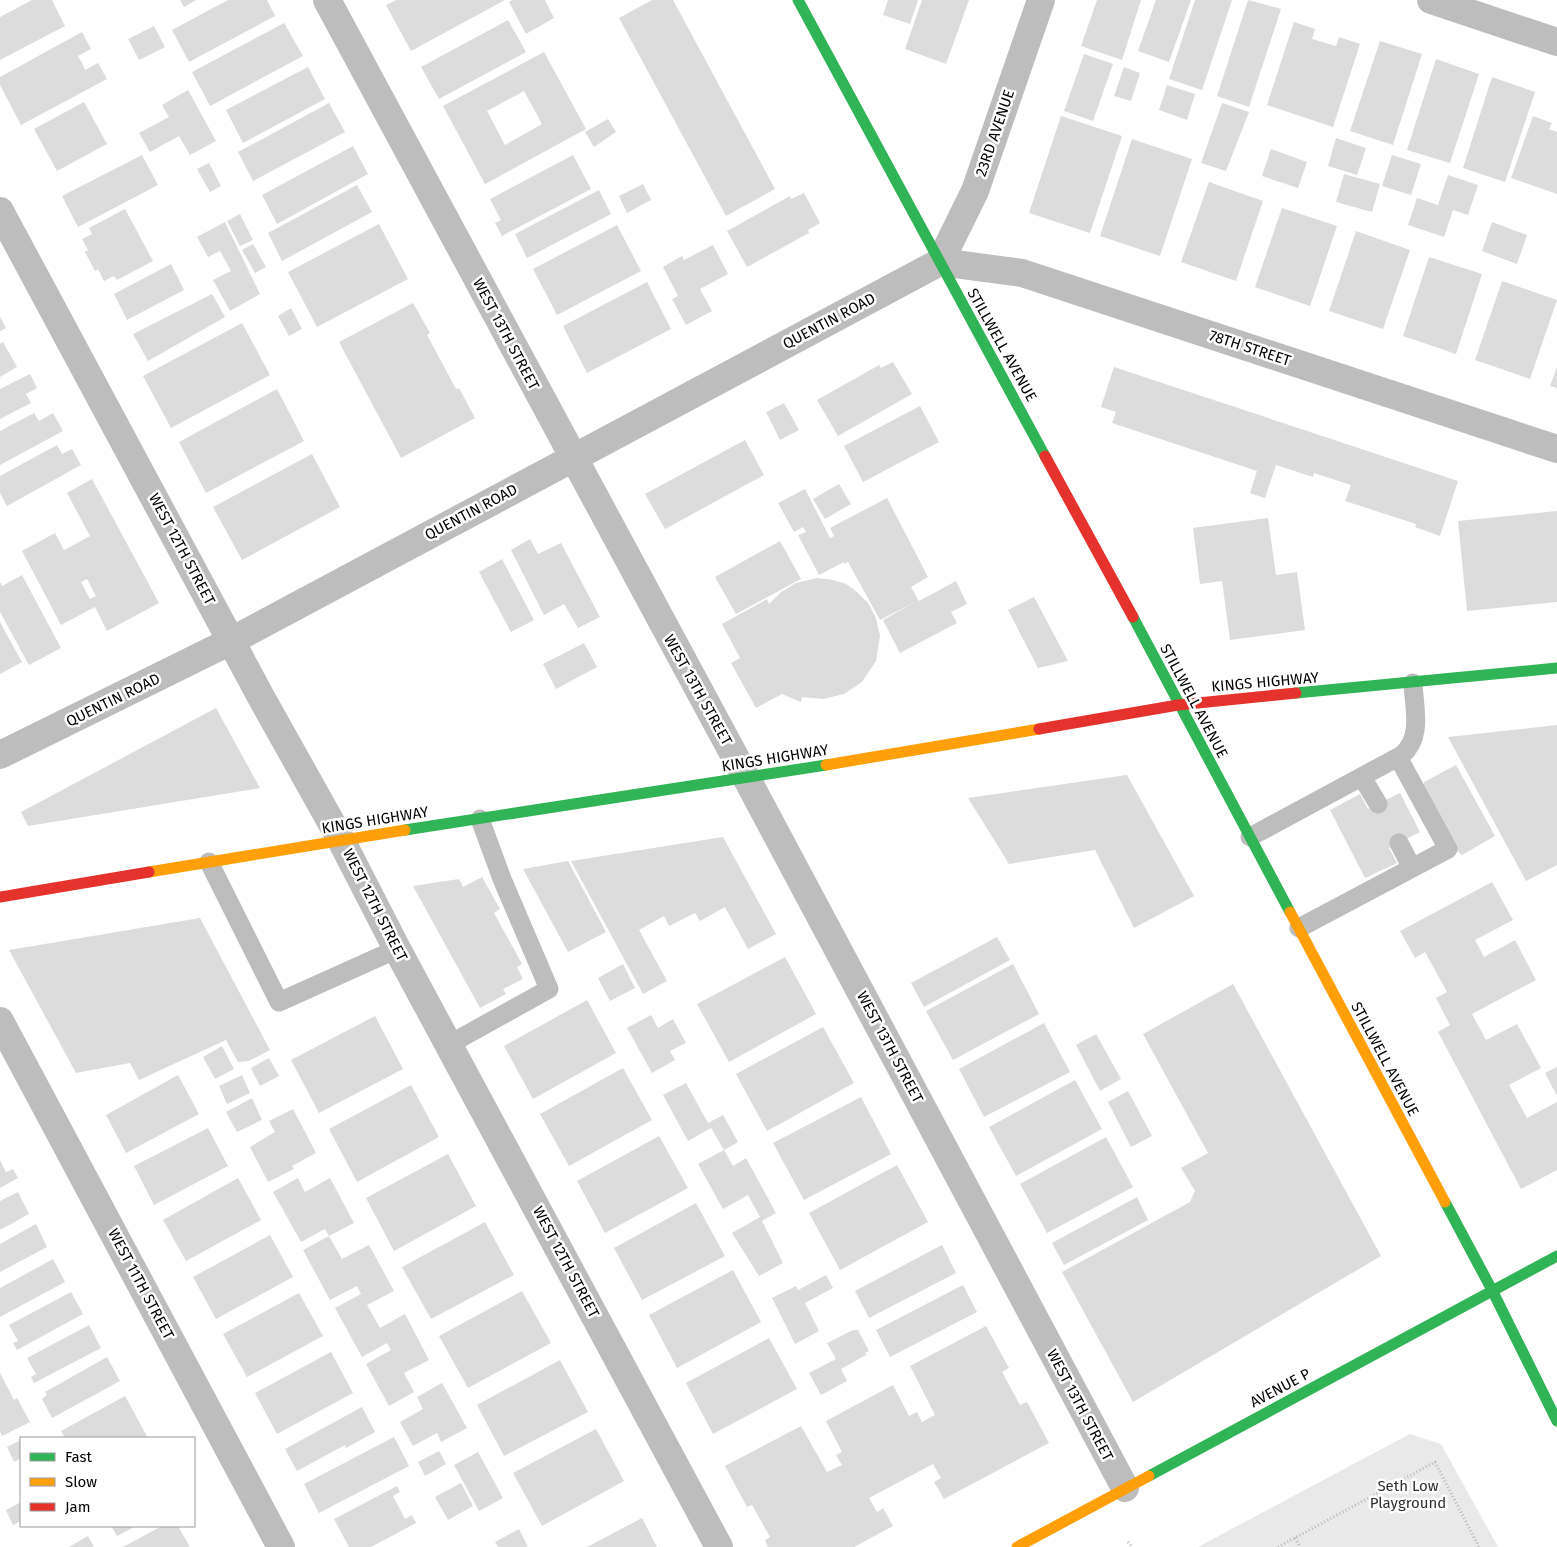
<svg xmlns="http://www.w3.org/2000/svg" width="1557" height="1547" font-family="'Fira Sans',sans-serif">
<rect width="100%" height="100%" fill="#fff"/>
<path fill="#e9e9e9" d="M1410,1434L1441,1444L1498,1547H1198Z"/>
<path fill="#dcdcdc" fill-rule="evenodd" d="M32,0H52L65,26L0,60V17Z
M180,0H196L184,7Z
M228,0H267L275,16L189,62L172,30Z
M396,0H505L411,51L386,5Z
M512,0H545L554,18L526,34L509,2Z
M652,0H673L775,189L726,216L619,18Z
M888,0H918L910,24L883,15Z
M922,0H969L946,64L905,49Z
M1097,0H1141L1122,60L1081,46Z
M1156,0H1191L1169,62L1138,51Z
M1195,0H1232L1202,90L1169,79Z
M1248,0L1281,9L1249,107L1217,96Z
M508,20L526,52L439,99L421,67Z
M1294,22L1315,29L1312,39L1336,46L1339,37L1360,44L1333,127L1267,105Z
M284,23L303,56L210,106L192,72Z
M154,26L165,47L139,60L128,39Z
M82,32L91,49L78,56L82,63L85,70L98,63L107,79L21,125L0,85V77Z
M1380,41L1422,54L1393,145L1350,131Z
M544,52L586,129L485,184L443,106ZM524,91L542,124L505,145L487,111Z
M1084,54L1113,64L1093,121L1064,111Z
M1436,59L1479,74L1450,163L1407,150Z
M308,67L325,99L243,143L226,110Z
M1124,67L1140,73L1131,101L1114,96Z
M1492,77L1535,92L1505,182L1463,168Z
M1167,85L1195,94L1187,120L1159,110Z
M188,90L216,141L190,155L179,136L150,152L139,133L169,117L162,105Z
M84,102L107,144L57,171L34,129Z
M329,103L345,132L253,181L238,152Z
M1222,103L1249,112L1226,171L1201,163Z
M1061,116L1122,136L1090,233L1029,213Z
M1533,116L1552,123L1549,129L1557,132V194L1511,178Z
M608,119L616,132L594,147L585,132Z
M1336,138L1366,148L1357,175L1328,166Z
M1132,139L1192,159L1160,256L1100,236Z
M353,146L368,174L277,224L262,195Z
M1271,149L1307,162L1298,188L1262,176Z
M142,155L158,185L78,227L62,196Z
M573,155L591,189L502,236L495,223L501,220L490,199Z
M1392,155L1421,164L1411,195L1382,186Z
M209,163L221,186L210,192L197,169Z
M1344,174L1380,184L1372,212L1336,202Z
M1448,175L1478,185L1468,215L1453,210L1444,237L1408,225L1417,198L1438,205Z
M1209,182L1263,201L1236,281L1181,262Z
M643,184L651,200L627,213L619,196Z
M357,185L372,212L282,261L268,233Z
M599,190L611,214L527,258L515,234Z
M804,193L820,223L808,230L809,233L747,267L727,231L790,196L791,199Z
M1282,208L1337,226L1310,306L1255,287Z
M125,209L153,261L117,280L114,276L104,281L98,269L95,271L85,252L88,250L82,239L92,234L89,228Z
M240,214L253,240L240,246L227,221Z
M225,222L260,294L230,311L213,280L231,271L220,251L208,257L197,237Z
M1492,222L1527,235L1517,264L1482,251Z
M379,224L408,279L317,327L288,272Z
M617,225L641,271L557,315L533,269Z
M1356,231L1410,250L1383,329L1329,311Z
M253,244L266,267L255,273L242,250Z
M713,245L728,274L700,289L712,311L686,325L672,299L678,296L663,267L682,256L684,260Z
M1429,257L1482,274L1456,354L1403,336Z
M171,264L184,290L127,320L114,294Z
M1502,281L1557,300L1530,379L1475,360Z
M647,282L671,329L587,373L563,326Z
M212,294L225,317L148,361L133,334Z
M413,303L430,333L427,335L441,361L456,389L459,388L475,418L401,458L339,342Z
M291,308L302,329L289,336L278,316Z
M0,317L6,328L0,331Z
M242,323L270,375L171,428L143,376Z
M3,342L17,367L0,377V344Z
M893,362L912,394L838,436L817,400L879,365L881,368Z
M1114,367L1458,481L1440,536L1415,527L1416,524L1345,501L1351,485L1314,473L1313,477L1276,465L1265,498L1250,493L1257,471L1112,423L1116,412L1101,407Z
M1557,367V388L1550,386Z
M30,374L37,388L26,394L31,403L0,419V389Z
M277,389L304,441L206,493L179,442Z
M784,403L799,430L780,440L766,412Z
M920,406L939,442L863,482L844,446Z
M34,413L39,421L53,413L63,431L0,465V431Z
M745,440L764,475L665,529L645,494Z
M57,445L62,454L72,449L81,465L7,506L0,493V476Z
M312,454L340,507L242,560L213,507Z
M92,479L159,603L107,631L95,607L61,625L22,551L55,533L64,550L90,536L67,493ZM87,579L96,596L90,599L81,582Z
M839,484L851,504L825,519L813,499Z
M805,489L830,538L834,536L830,528L887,498L928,577L911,587L919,601L956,581L967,604L951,612L957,623L900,653L883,620L915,602L880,620L848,562L844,564V562L819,575L798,535L806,532L803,527L794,532L778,503Z
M1557,511V602L1467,611L1458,521Z
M1268,518L1276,575L1297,572L1305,630L1230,640L1222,581L1200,584L1193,528Z
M530,539L538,554L561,543L600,617L578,628L564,604L544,615L511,550Z
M780,541L801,579L736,614L715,577Z
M502,559L534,620L511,632L479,572Z
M22,575L61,648L29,665L0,612V582L2,586Z
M817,578L833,580L846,584L856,591L868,603L876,618L880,636L876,661L862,682L844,694L823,699L802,697L801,702L782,694L756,708L731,663L740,658L722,624L767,599L769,604L781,592L796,583Z
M1034,597L1068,661L1038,668L1008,610Z
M0,622L22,662L0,674Z
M584,643L597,667L556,689L543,664Z
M216,708L260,788L28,826L21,812Z
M1557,725V865L1526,881L1448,737Z
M1456,765L1495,836L1462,855L1457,851L1423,787L1424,782Z
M1127,775L1194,896L1134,928L1095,850L1009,864L968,798Z
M1400,793L1420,832L1389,848L1397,863L1365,878L1330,810L1360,794L1368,809Z
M723,837L776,934L748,949L725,907L700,921L695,913L669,926L664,916L639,930L667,981L643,994L571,861Z
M568,861L606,932L568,952L523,869Z
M482,877L500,909L494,913L522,964L517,967L523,979L503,989L506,994L480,1008L413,886L459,879L463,887Z
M1492,882L1513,920L1475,940L1484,957L1515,940L1536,980L1472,1014L1486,1040L1517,1024L1541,1068L1509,1085L1527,1118L1557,1102V1170L1521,1189L1438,1032L1450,1025L1436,998L1447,992L1425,952L1415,958L1400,931Z
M200,918L270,1050L249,1061L238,1062L226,1040L139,1080L130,1063L76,1073L9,950Z
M997,937L1010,960L924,1007L911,983Z
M785,957L816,1014L729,1062L697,1004Z
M623,964L635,988L610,1001L598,978Z
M1013,964L1039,1014L953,1060L926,1011Z
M1233,984L1381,1256L1133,1402L1062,1272L1190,1202L1195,1191L1181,1168L1208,1153L1143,1034Z
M587,1000L616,1053L533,1099L504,1046Z
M651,1015L658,1028L673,1019L686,1043L670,1051L675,1060L652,1073L627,1028Z
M375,1016L403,1069L319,1113L291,1060Z
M1044,1023L1070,1072L984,1117L959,1069Z
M823,1027L854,1083L767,1131L736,1074Z
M1096,1034L1121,1079L1100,1091L1076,1045Z
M222,1046L234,1069L215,1079L203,1057Z
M269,1058L279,1076L260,1086L251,1068Z
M1557,1067V1096L1545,1073Z
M623,1068L652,1120L569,1166L540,1114Z
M178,1075L199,1114L126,1153L106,1115Z
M242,1075L250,1093L227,1104L219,1086Z
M1075,1080L1102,1129L1016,1176L989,1127Z
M686,1083L708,1123L723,1115L738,1142L724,1150L711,1128L688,1141L663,1095Z
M411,1085L439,1137L357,1182L329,1129Z
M1128,1091L1152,1136L1131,1147L1108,1102Z
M861,1097L891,1154L804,1200L773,1143Z
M252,1098L262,1120L237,1132L226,1112Z
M293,1109L316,1153L292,1166L294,1169L268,1182L250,1147L275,1132L269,1121Z
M208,1128L228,1166L154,1205L134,1166Z
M659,1136L688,1188L605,1233L577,1181Z
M1106,1137L1133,1187L1047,1233L1020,1184Z
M724,1150L733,1166L746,1158L776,1213L762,1221L783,1263L759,1276L732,1233L760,1217L748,1195L723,1209L698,1164Z
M448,1154L476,1206L394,1251L366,1198Z
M0,1160L6,1172L13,1169L18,1178L0,1188Z
M897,1165L928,1222L840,1270L809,1213Z
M238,1178L261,1220L186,1261L163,1220Z
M298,1178L305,1192L330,1178L354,1223L329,1236L325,1229L301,1242L273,1192Z
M18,1192L29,1214L0,1230V1201Z
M1137,1197L1148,1220L1064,1265L1052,1243Z
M696,1203L725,1256L642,1300L614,1248Z
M485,1222L514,1275L431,1319L402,1267Z
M36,1224L47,1247L0,1272V1244Z
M270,1235L293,1277L216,1319L193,1277Z
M329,1236L342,1259L369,1245L394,1291L367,1305L380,1328L405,1314L429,1360L404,1373L414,1392L389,1406L366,1364L391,1350L387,1343L362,1357L335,1308L361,1294L357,1286L330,1300L303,1250Z
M942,1245L956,1273L869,1318L855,1291Z
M53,1259L65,1282L0,1317V1288Z
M733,1270L761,1322L677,1368L649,1315Z
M826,1275L833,1288L805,1303L819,1331L795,1344L772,1298L796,1286L798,1290Z
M963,1285L977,1312L890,1357L876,1330Z
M522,1291L551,1343L468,1388L439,1336Z
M71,1292L83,1314L17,1350L13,1343L18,1341L9,1325Z
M299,1293L323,1336L247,1377L223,1334Z
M89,1325L101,1348L34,1383L31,1377L36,1374L27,1358Z
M986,1326L1009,1368L1002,1372L1020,1405L1027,1402L1049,1443L944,1499L934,1482L941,1478L933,1464L869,1498L877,1512L883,1508L893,1526L854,1547H768L765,1540L770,1537L752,1505L747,1507L725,1466L801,1426L827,1472L842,1465L836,1455L842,1452L826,1421L893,1385L909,1416L917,1412L922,1422L935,1415L910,1366Z
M853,1330H858L869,1351L865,1353L866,1355L841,1369L847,1381L821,1395L809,1373L836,1359L827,1343Z
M769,1338L797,1389L713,1434L686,1383Z
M331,1352L353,1393L277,1434L255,1393Z
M107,1357L120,1381L52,1418L42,1399L47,1395L45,1392Z
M560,1360L588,1412L504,1456L477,1405Z
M0,1373L14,1400L17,1398L30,1422L2,1436L0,1431Z
M442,1383L467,1428L441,1442L437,1433L413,1446L400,1422L423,1409L417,1397Z
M125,1396L148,1438H65L61,1431Z
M362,1407L375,1432L346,1448L345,1445L297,1471L285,1449Z
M596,1429L624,1481L542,1526L513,1473Z
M394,1437L409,1466L319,1513L304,1484Z
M21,1440V1458L14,1462L7,1447Z
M439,1451L446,1464L425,1476L418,1462Z
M478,1452L503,1498L479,1511L454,1465Z
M461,1483L473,1506L448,1520L435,1497Z
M397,1486L400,1492L393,1496L405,1519L412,1515L416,1523L371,1547H349L334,1519Z
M21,1502V1521L13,1525L6,1510Z
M642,1518L657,1547H587Z
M111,1526H136L117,1536Z
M162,1526H178L190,1547H123Z
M519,1529L528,1547H498L495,1542Z
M88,1536L94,1547H69Z"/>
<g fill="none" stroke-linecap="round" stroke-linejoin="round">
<path stroke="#b8b8b8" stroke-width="3" stroke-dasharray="1 2.5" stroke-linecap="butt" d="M1295,1538L1300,1547
M1128,1542L1132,1547
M1278,1547L1435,1462L1479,1547"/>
<path stroke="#bdbdbd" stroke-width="19" d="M1362,777L1378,804
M1250,837L1402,755C1423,737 1414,708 1413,683
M1399,843L1412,868
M209,862L279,1002L397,949
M1299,928L1448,849L1398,757
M450,1044L549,989L502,879L480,819"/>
<path stroke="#bdbdbd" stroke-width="28" d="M327,0L747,779L1125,1488
M1431,0L1557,42
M0,211L261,697L341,840L397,949L719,1547
M940,262L1022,273L1557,449
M940,262L975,191L1041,0
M0,755L231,641L940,262
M0,1021L281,1547"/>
<path stroke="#30b455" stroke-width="11" d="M798,0L1045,456
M1133,617L1290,912
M1296,693L1557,668
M405,830L826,765
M1445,1202L1492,1290L1557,1421
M1149,1476L1557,1256"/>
<path stroke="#ff9f0a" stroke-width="11" d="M826,765L1039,729
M149,872L405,830
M1290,912L1445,1202
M1017,1547L1149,1476"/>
<path stroke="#e5322d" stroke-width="11" d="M1045,456L1133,617
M1039,729L1178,705L1296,693
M0,897L149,872"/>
</g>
<g text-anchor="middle" stroke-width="5" stroke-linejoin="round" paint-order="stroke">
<g font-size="15" fill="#000" stroke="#fff">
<text transform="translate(995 133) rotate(-71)" y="5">23RD AVENUE</text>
<text transform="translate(829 321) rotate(-28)" y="5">QUENTIN ROAD</text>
<text transform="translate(506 334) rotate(62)" y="5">WEST 13TH STREET</text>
<text transform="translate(1002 345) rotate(61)" y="5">STILLWELL AVENUE</text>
<text transform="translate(1250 348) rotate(18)" y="5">78TH STREET</text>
<text transform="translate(471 512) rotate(-28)" y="5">QUENTIN ROAD</text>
<text transform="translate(182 549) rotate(62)" y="5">WEST 12TH STREET</text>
<text transform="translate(1265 682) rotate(-5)" y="5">KINGS HIGHWAY</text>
<text transform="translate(698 690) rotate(61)" y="5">WEST 13TH STREET</text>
<text transform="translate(113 700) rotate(-26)" y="5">QUENTIN ROAD</text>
<text transform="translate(1194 701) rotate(62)" y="5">STILLWELL AVENUE</text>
<text transform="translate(775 758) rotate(-9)" y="5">KINGS HIGHWAY</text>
<text transform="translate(375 820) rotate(-9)" y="5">KINGS HIGHWAY</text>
<text transform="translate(375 905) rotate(63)" y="5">WEST 12TH STREET</text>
<text transform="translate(890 1047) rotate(62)" y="5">WEST 13TH STREET</text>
<text transform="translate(1385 1059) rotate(62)" y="5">STILLWELL AVENUE</text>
<text transform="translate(566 1262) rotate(62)" y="5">WEST 12TH STREET</text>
<text transform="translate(141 1284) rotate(62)" y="5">WEST 11TH STREET</text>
<text transform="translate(1280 1388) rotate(-28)" y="5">AVENUE P</text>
<text transform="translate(1080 1405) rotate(62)" y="5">WEST 13TH STREET</text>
</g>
<g font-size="15" fill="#2e2e2e" stroke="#fff">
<text x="1408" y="1491">Seth Low<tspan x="1408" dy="17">Playground</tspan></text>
</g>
</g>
<rect x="20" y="1437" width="175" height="90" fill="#ffffff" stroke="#999999"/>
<rect x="30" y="1453" width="25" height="8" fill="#30b455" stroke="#999999"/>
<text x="65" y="1462" font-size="15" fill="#000000">Fast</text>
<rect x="30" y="1478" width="25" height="8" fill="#ff9f0a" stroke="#999999"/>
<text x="65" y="1487" font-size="15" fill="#000000">Slow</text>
<rect x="30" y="1503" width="25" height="8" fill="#e5322d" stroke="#999999"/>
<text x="65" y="1512" font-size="15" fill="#000000">Jam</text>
</svg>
